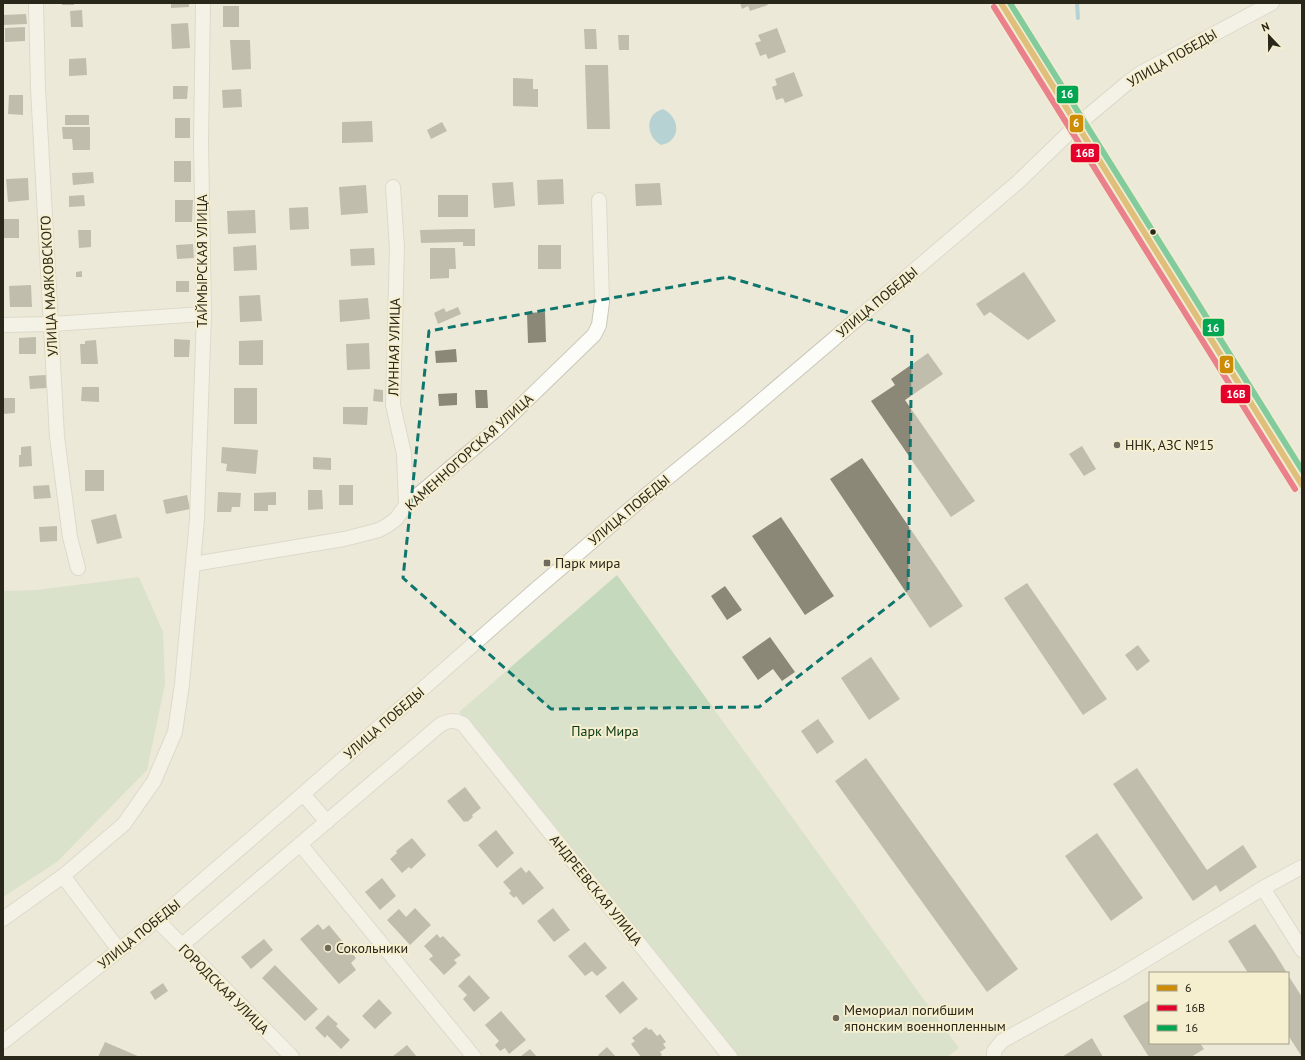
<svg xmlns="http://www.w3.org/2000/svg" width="1305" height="1060" font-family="'PT Sans',sans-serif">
<rect width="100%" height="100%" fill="#ede9d8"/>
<path fill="#c5d9bc" d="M617,575L959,1048L947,1057H737L459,712Z
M139,577L163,632L165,684L147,770L57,862L3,897V591L36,590Z"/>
<path fill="#77b7cb" d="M663,109C680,117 682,141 661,145C646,137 644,114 663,109Z"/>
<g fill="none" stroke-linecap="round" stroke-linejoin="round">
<path stroke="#77b7cb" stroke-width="4" d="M1077,3L1078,18"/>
</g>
<path fill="#8b8878" d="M62,3H74V5H62Z
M171,3H189V7L171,8Z
M740,3H767L768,5L750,11L748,6L742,9Z
M223,6H239V27H223Z
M82,10L83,27H71L70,11Z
M26,14L27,24L3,25V15Z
M188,23L190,48L172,49L171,24Z
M25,27V41L5,42V28Z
M777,28L786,52L768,59L766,54L760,56L755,43L761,41L758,35Z
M584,29H596L597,49H585Z
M618,35H629V50H619Z
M230,40H250L251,69L232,70Z
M86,58L87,75L69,76V59Z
M585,65H608L610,129H587Z
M794,72L803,96L785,103L783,98L776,100L772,87L777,85L775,79Z
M513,78L533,79V89H538V107L513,106Z
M173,86H188L187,99H173Z
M241,89L242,107L223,108L222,90Z
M9,95H23V115L8,114Z
M65,115H89V125H65Z
M175,118H190V138H175Z
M372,121L373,142L342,143V122Z
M442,122L447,131L431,139L427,130Z
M62,127H90V150H73L72,139H63Z
M174,161H191V182H174Z
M93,172L94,183L73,185L72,173Z
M28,178L29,200L8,202L6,179Z
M563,179L564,204L538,205L537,180Z
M513,182L515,206L494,208L492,183Z
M660,183L662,205L636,206L635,184Z
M366,185L368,213L341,215L339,187Z
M84,195L85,206L69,207V196Z
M438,195H468V217H438Z
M175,200H193L192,222H175Z
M308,207L309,229L290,230L289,208Z
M255,210L256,233L228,234L227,211Z
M4,219H19V238H4Z
M462,229H475V246H463V242L421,243L420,230Z
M78,230H91V247L79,248Z
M193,244L194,258L177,259L176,245Z
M256,245L257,270L234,271L233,247Z
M538,245H561V269H538Z
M374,248L375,265L351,266L350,249Z
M430,248H455L456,269H449V278L430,279Z
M82,271V277H76V272Z
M1024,272L1056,321L1028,340L990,312L984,316L976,304Z
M176,281H189V292H176Z
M31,285L32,307H10L9,286Z
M260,295L262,321L240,322L239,296Z
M368,298L370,319L340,322L339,300Z
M458,307L461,314L438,324L434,313L444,308L446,312Z
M545,312L546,342L528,343L527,313Z
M36,337V354H19V338Z
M174,339L190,340L189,357H174Z
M96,340L98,364H81L80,344H85V341Z
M263,340V365H239V341Z
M369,343L370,369L347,370L346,344Z
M456,349L457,362L436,363L435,351Z
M928,353L943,374L905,400L975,501L951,517L871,401L895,385L891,379Z
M46,375L47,388L30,389L29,376Z
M82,387H99V402L81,401Z
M234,388H257V424H234Z
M374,389L383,390V402L373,401Z
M475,390H487L488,408H476Z
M457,393V405L439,406L438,394Z
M3,398H15V413L3,414Z
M343,407H368L367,425L343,424Z
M31,446L32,466L19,467V455H21V447Z
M1082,446L1096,469L1084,476L1069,454Z
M222,447L258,450L256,474L226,471L227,464L221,463Z
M313,457L331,458V470L313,469Z
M862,458L963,606L930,628L830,479Z
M85,470H104V491H85Z
M49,485L51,498L34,499L33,486Z
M339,485H353V505H339Z
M308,490H322L323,509L308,510Z
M218,492L241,493L240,507H232L231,512H217Z
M276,492V505H268V511H254V493Z
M187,495L190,509L166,514L163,500Z
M116,514L122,538L97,544L91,520Z
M781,517L834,596L805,615L752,536Z
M57,526V541L40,542L39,527Z
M1027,583L1107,699L1083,715L1004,598Z
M725,586L742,610L727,620L711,596Z
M770,637L795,672L782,681L773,669L758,680L742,657Z
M1138,645L1150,661L1137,671L1125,655Z
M871,657L900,699L869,720L841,678Z
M818,719L834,742L817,754L801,731Z
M866,758L1018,969L987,992L835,781Z
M1137,768L1207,870L1243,845L1257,867L1220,892L1216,885L1193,901L1113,784Z
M465,787L481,808L472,815L473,817L467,822L466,821L464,822L447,801Z
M496,830L514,853L497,868L478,845Z
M1097,833L1143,898L1111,921L1065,856Z
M412,838L426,855L411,869L409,867L402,873L390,859L397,853L396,851Z
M521,867L526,873L529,870L544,888L523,905L516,896L514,898L509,893L511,891L503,882Z
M382,878L396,896L380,910L365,892Z
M415,908L431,925L410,945L387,920L399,909L406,917Z
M553,908L570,930L554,942L537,921Z
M318,924L323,930L329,925L356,958L351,963L356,970L339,984L300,939Z
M1255,924L1274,952L1287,973H1248L1228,941Z
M437,934L440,938L443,936L461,955L454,960L457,963L444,975L429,959L433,956L424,946Z
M264,939L273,950L251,969L241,957Z
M585,942L607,968L597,976L592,971L585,976L568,956Z
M275,965L318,1009L305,1021L262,978Z
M469,975L490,998L474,1012L463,999L467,995L458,986Z
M1288,975L1302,997V1057L1288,1035Z
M623,981L638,999L620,1014L605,996Z
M163,983L168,991L155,1000L150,992Z
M379,999L392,1013L375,1029L362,1016Z
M1150,1000V1043H1200L1204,1049L1191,1057H1149L1123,1016Z
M501,1011L526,1040L509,1054L505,1048L500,1051L495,1045L499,1041L485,1025Z
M328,1015L338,1024L336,1026L350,1040L341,1049L327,1035L325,1038L315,1028Z
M646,1027L649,1030L651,1029L657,1036L660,1034L666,1042L663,1044L666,1048L660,1052L662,1055L659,1057H641L631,1044L635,1041L632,1038Z
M1092,1038L1103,1057H1062Z
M105,1042L140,1057H98Z
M407,1045L417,1057H392Z
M607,1047L616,1057H599L598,1055Z
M530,1049L537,1057H520Z"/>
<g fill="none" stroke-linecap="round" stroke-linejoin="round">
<defs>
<path id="minor" d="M36,3L38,88L57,437L70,537L78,568
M393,187L397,248L393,405L404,454L406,505
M3,325L52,324L204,314
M194,564L344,539L364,534L379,530L388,525L396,519L406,505L498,428L594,335L599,325L602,302L599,200
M303,794L327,822
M300,844L474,1057
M63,876L119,950
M1263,888L1302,950
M3,919L63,876L124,824L154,781L175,732L182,684L197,519L204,314L201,143L203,3
M157,920L292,1057
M182,945L440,725C448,720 454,720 463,724L730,1057
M3,1042L157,920L303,794L534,591L644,497L741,418L1018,182L1076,126L1126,84L1141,73L1272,3
M994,1057V1051L1002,1041L1121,975L1263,888L1302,867"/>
<path id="major" d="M1001,3C1100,164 1203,323 1302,485"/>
</defs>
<use href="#minor" stroke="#cac7b9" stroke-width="16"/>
<use href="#major" stroke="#cac7bf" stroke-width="18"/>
<use href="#minor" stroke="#fcfcf9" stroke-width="14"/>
<use href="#major" stroke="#e1dfd5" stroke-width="17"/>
<defs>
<path id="bus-1" d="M1001,3L1302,485"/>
<path id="bus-2" d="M994,7L1295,489"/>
<path id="bus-3" d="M1010,3L1302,470"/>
</defs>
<use href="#bus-1" stroke="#f6efcf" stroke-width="9"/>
<use href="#bus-2" stroke="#f6efcf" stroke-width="9"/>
<use href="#bus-3" stroke="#f6efcf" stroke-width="9"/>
<use href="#bus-1" stroke="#ce8c05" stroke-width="6"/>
<use href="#bus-2" stroke="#e4002b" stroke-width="6"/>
<use href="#bus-3" stroke="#00a651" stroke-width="6"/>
</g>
<path d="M0 0H1305V1060H0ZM728,277L912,332L908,591L759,707L551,709L403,578L429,331Z" fill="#ede9d8" fill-opacity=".55" fill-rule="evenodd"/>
<path fill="none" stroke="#0f766e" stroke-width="3" stroke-dasharray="8 5" stroke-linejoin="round" d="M728,277L912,332L908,591L759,707L551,709L403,578L429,331Z"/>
<circle fill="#29261a" stroke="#f6efcf" stroke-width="1.5" cx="1153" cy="232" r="3.5"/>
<g fill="#6e6a5c" stroke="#f6efcf" stroke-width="1.5">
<circle cx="1117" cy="445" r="4"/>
<rect x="543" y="559" width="8" height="8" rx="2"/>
<circle cx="328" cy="948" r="4"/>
<circle cx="836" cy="1018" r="4"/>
</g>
<g text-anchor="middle" stroke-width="4" stroke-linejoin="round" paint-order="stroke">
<g font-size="14" fill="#29261a" stroke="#f6efcf">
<text transform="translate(1172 58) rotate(-30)" y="5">УЛИЦА ПОБЕДЫ</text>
<text transform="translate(202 261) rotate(-90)" y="5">ТАЙМЫРСКАЯ УЛИЦА</text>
<text transform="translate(49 286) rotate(-93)" y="5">УЛИЦА МАЯКОВСКОГО</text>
<text transform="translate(877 302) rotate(-40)" y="5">УЛИЦА ПОБЕДЫ</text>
<text transform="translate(394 347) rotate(-89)" y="5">ЛУННАЯ УЛИЦА</text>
<text transform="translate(469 452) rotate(-42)" y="5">КАМЕННОГОРСКАЯ УЛИЦА</text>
<text transform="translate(629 510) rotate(-40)" y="5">УЛИЦА ПОБЕДЫ</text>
<text transform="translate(384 723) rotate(-41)" y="5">УЛИЦА ПОБЕДЫ</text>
<text transform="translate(596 890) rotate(51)" y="5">АНДРЕЕВСКАЯ УЛИЦА</text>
<text transform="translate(139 934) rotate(-39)" y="5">УЛИЦА ПОБЕДЫ</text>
<text transform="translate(224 989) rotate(45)" y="5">ГОРОДСКАЯ УЛИЦА</text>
</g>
<g font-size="14" fill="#29261a" stroke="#f6efcf" text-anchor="start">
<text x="1125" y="450">ННК, АЗС №15</text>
<text x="555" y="568">Парк мира</text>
<text x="336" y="953">Сокольники</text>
<text x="844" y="1015">Мемориал погибшим<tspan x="844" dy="16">японским военнопленным</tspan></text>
</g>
<g font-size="14" fill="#073510" stroke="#f6efcf">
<text x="605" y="736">Парк Мира</text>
</g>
</g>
<g stroke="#f6efcf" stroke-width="1.5">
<rect x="1056" y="85" width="23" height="19" rx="4" fill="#00a651"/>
<rect x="1069" y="114" width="15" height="19" rx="4" fill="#ce8c05"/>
<rect x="1070" y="143" width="30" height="20" rx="4" fill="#e4002b"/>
<rect x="1202" y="318" width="23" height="19" rx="4" fill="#00a651"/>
<rect x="1219" y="355" width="15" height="19" rx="4" fill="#ce8c05"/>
<rect x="1220" y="384" width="31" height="20" rx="4" fill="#e4002b"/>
</g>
<g font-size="11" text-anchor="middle" font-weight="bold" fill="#fff">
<text x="1067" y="98">16</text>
<text x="1076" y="127">6</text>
<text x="1085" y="157">16В</text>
<text x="1213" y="332">16</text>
<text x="1227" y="368">6</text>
<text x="1236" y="398">16В</text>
</g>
<rect width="1305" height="1060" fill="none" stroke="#29261a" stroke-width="8"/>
<rect x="1149" y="972" width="140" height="72" fill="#f6efcf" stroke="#a49f87"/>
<rect x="1157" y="985" width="20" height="6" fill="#ce8c05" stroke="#a49f87"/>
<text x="1185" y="992" font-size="12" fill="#29261a">6</text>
<rect x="1157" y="1005" width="20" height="6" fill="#e4002b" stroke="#a49f87"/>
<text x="1185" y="1012" font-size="12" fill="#29261a">16В</text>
<rect x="1157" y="1025" width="20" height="6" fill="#00a651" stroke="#a49f87"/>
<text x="1185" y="1032" font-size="12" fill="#29261a">16</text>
<g transform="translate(1269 36) rotate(338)" stroke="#f6efcf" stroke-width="3" paint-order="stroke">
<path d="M0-3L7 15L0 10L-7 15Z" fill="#29261a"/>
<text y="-6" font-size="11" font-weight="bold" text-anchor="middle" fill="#29261a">N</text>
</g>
</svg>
